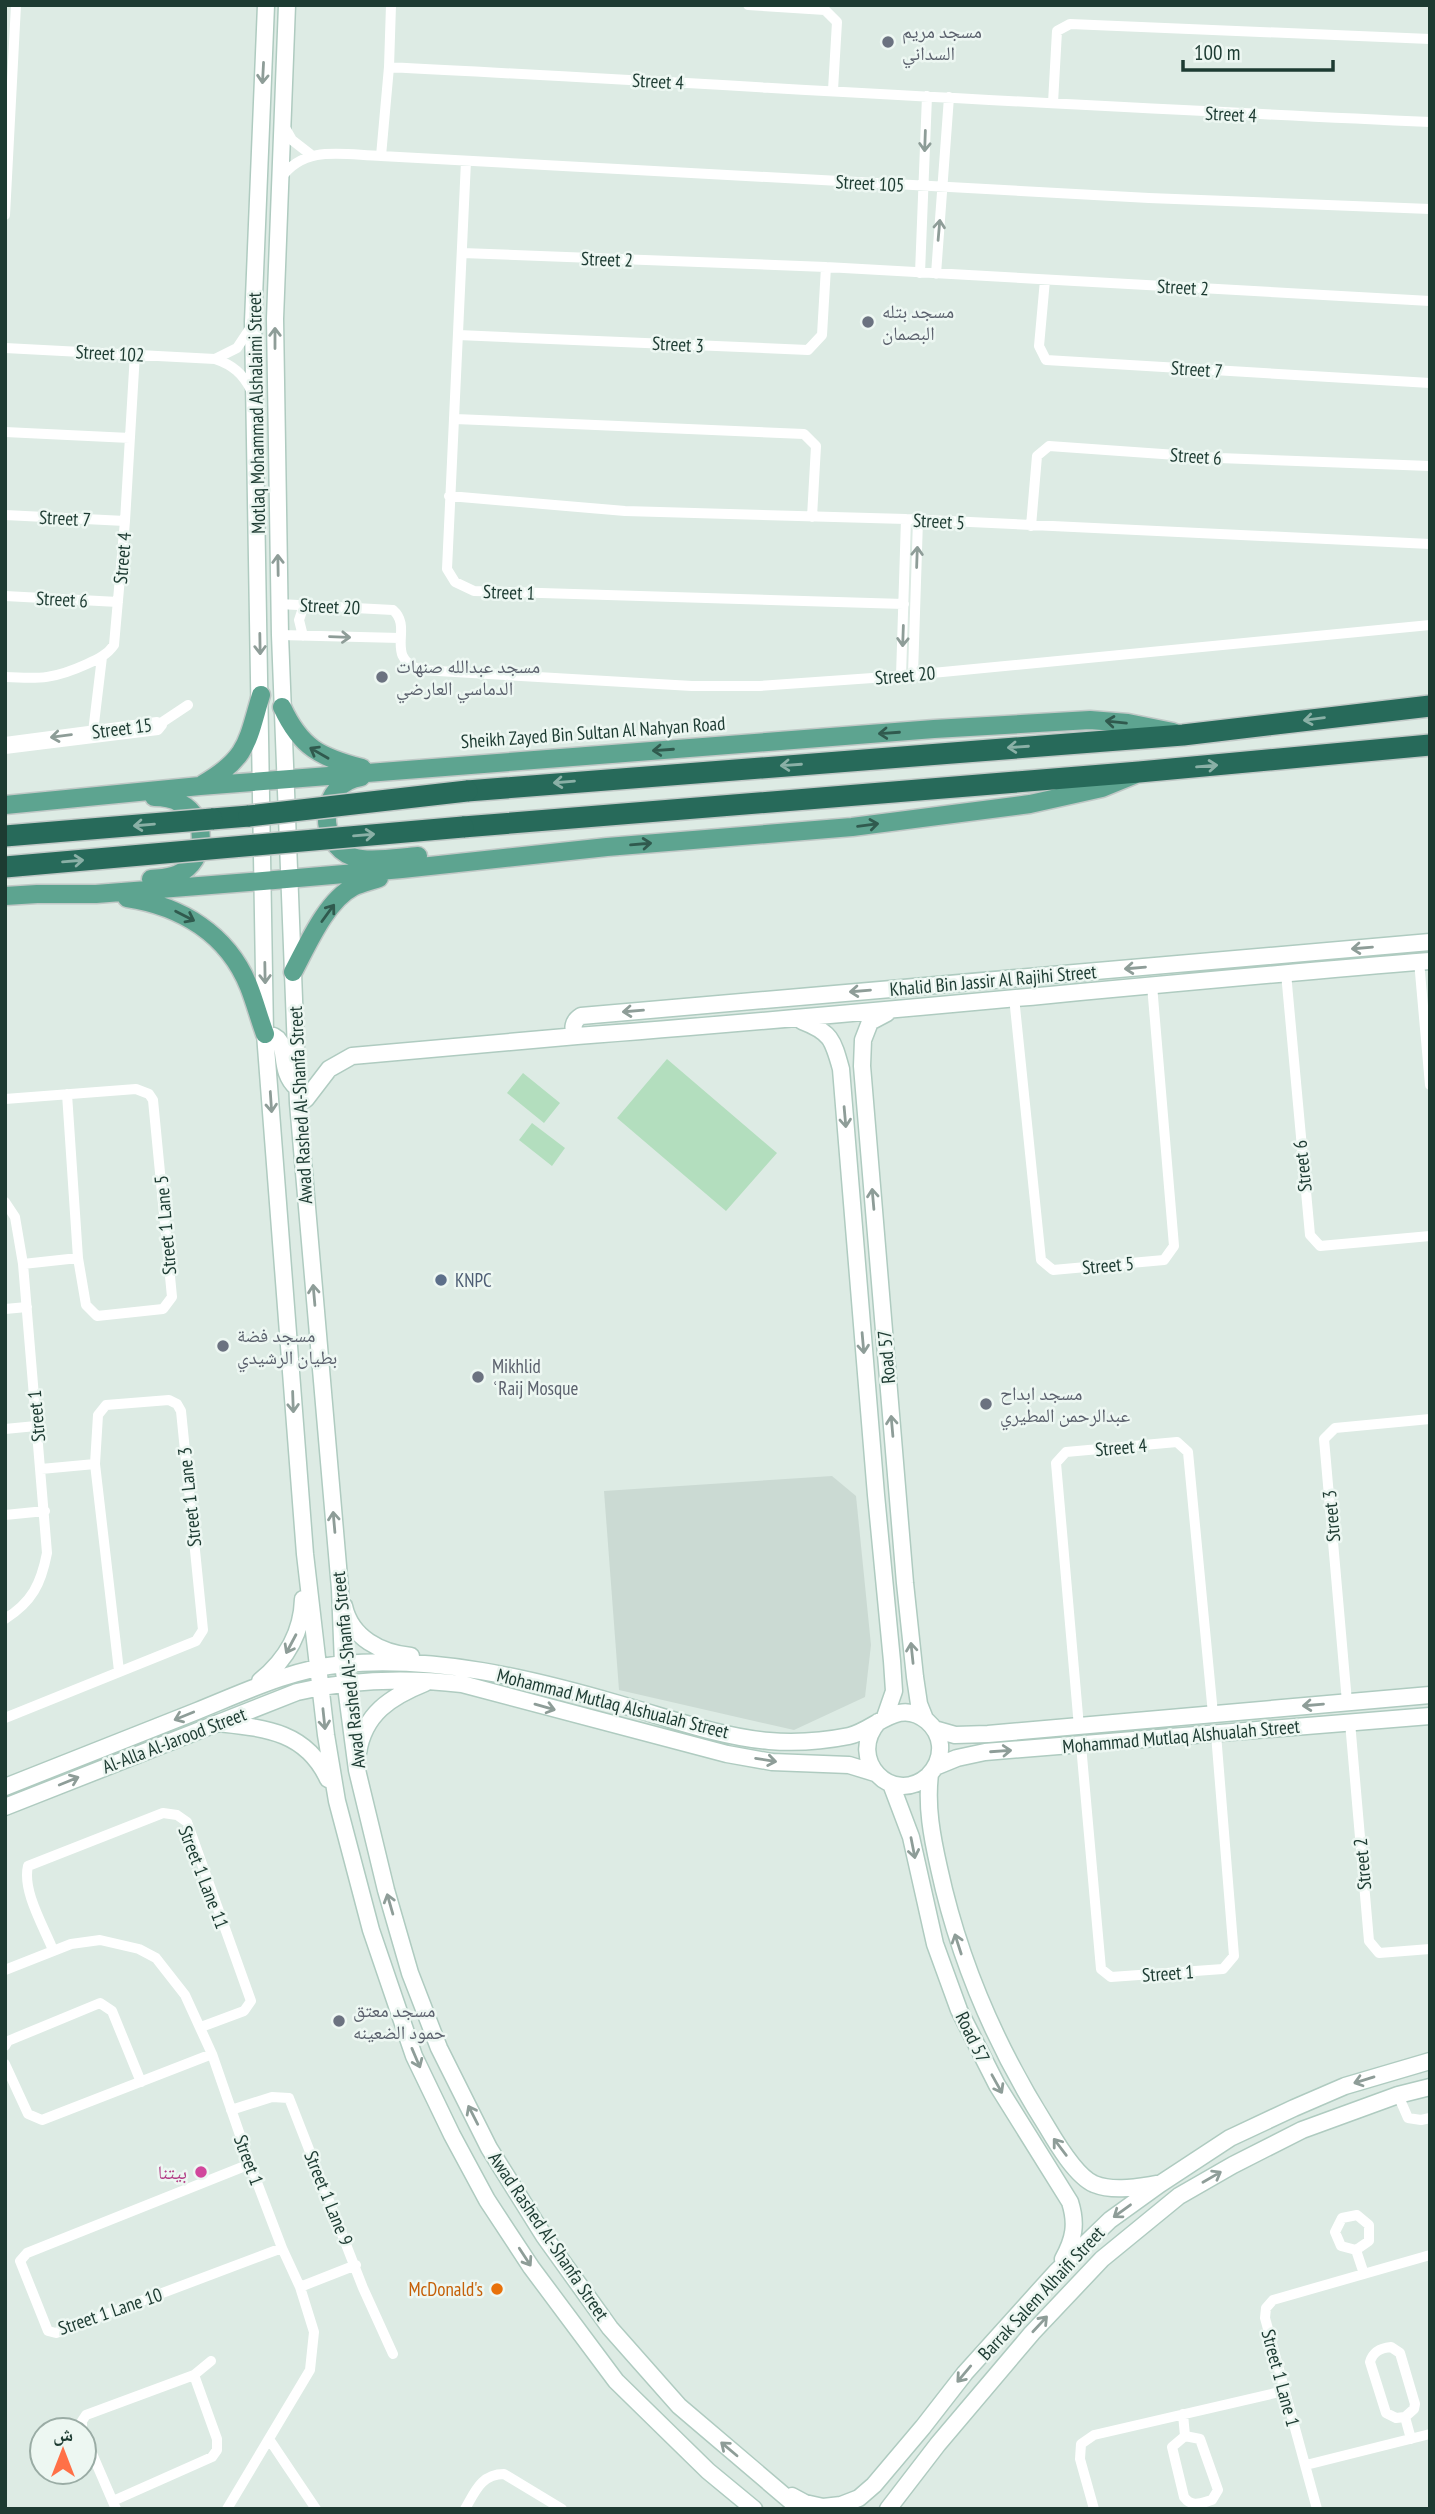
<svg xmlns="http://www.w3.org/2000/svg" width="1435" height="2514" font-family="'PT Sans Narrow','Noto Naskh Arabic',sans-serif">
<rect width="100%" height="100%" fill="#ddebe4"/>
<path fill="#cbdad3" d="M832,1476L856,1496L871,1645L865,1697L794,1730L619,1690L604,1491Z"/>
<path fill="#b3debe" d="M667,1059L777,1153L726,1211L617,1118Z
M523,1073L560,1103L544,1123L507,1093Z
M532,1123L565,1148L552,1166L519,1140Z"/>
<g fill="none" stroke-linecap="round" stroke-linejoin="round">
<defs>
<path id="secondary" d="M266,5L253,322L265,1034L305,1554L326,1735L337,1801L371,1930L414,2056L452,2135L487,2200L531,2267L616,2381L708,2471L754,2509
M287,5L275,319L280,635L298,1103L340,1589L343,1664L357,1770L386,1890L410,1973L439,2048L489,2148L544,2236L610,2328L679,2406L800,2509
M1430,942L581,1016C573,1021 571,1029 577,1036C862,1015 1145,984 1430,961
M887,1013L870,1022L863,1040L862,1066L905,1583L915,1677L919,1704L925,1719
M802,1021C831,1032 833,1040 841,1069L876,1495L892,1661L894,1691L885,1717
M265,1034C294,1036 274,1068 297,1088
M298,1103L306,1099L329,1069L352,1056L577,1036
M344,1606C351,1638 381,1653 411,1656
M260,1681C286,1660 302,1633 303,1599
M218,1723C264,1728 306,1731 328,1779
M934,1729L955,1735L988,1734L1430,1695
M358,1753C364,1714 390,1697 425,1683
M935,1767L957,1758L985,1752L1430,1716
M930,1774C926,1806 932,1837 939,1868C959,1961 997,2048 1047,2127C1057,2144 1076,2176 1094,2184C1114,2192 1137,2187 1157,2184
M891,1784L911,1837L935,1944L959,2010L997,2085L1070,2202C1077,2224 1074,2239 1063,2259
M5,1787C69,1762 133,1736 197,1711C244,1692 292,1669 343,1664C437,1656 530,1678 619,1704C666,1717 720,1737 769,1741C794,1743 824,1741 849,1736C876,1730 898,1697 927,1721C934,1727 939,1736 940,1745C941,1757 936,1768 928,1776C892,1807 846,1759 878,1722
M5,1807L297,1692C352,1679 406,1678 462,1684L727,1754L772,1762L849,1765L875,1773
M792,2496L805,2503L823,2507L841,2505L859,2498L874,2485L923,2427L965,2373L1056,2272L1110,2220L1160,2184L1230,2138L1294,2108L1345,2086L1430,2061
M888,2509L938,2444L1032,2333L1102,2259L1179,2196L1233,2165L1302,2130L1398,2095L1430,2087"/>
<path id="primary" d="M282,707C301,748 320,757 362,768
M361,777C319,783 315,842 353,857C369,863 401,857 418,856
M203,784C248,758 247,742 261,695
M5,805L200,786L934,729L1090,720L1128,723L1173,732
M151,879C160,878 170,878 178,874C207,861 209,817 180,803C172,798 162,797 154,797
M5,896L37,894H96L263,881L402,869L607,847L852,827L1030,804L1102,788L1134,775
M127,898C181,906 228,934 249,987C255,1002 259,1018 265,1034
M293,972C307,946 326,901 353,887C361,883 371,881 379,878"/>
<path id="highway" d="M467,791L1183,735L1430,706
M212,819L249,816
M463,827L1139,772L1430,745"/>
</defs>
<use href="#secondary" stroke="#afcbc0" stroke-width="19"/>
<use href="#primary" stroke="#c0c8c6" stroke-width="21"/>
<use href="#highway" stroke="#c0c8c6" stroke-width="24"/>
<path stroke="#fff" stroke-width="10" d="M748,5L825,10L837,22L833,90
M389,67C736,85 1083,107 1430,122
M1053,103L1057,31L1070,24L1430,39
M284,126L292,140L310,154
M381,156L389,67L391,5
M466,161L447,569L455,582L474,591L904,604
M281,178C305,144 344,155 381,156L1149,198L1430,209
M5,215L16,5
M462,253L826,267L1430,301
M920,273L927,96
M936,274L949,97
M1045,280L1039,346L1046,360L1430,383
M458,335L808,350L822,335L826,267
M5,348L215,359C233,365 243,374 251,390
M215,359L237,348L251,327
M455,419L804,434L816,446L812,517
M5,432L130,438
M449,496L625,511L906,519L1430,544
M5,515L125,521
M1031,526L1037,456L1049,446L1219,458L1430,466
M5,596L118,602
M279,604L393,610C414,628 383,657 421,670L692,686H760L901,676L1430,625
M280,635L400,638
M303,636L299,620L304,605
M913,674L918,520
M901,676L906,519
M5,677C41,679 54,679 87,664C98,659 107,655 114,645L125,521L135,353
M161,723L188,705
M93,732L102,657
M5,742L157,722L162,725L158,730L5,749
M1419,961L1430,1085
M1286,973L1310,1235L1320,1246L1430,1236
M1014,997L1041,1260L1053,1270L1164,1260L1174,1246L1152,985
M5,1099L136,1089L149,1094L153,1100L172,1297L163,1309L97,1316L86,1305L78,1258L67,1094
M5,1202L15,1217L23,1264L47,1553C41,1584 32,1602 5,1619
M23,1264L78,1258
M5,1309L27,1307
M5,1429L36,1426
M41,1469L95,1464
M5,1515L45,1511
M1347,1702L1324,1439L1335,1428L1430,1419
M5,1718L196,1641L203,1630L181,1411L177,1404L169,1400L106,1405L98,1415L95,1464L119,1671
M1350,1722L1369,1941L1379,1953L1430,1949
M1079,1727L1056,1463L1066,1452L1177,1442L1188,1452L1213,1714
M1081,1745L1101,1969L1111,1977L1223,1969L1234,1956L1216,1734
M53,1950C44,1927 22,1891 28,1866L163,1813L177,1815L187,1822L251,2001L244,2011L201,2027
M5,1970L71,1944L100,1940L139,1949L156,1958L185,1995L212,2054L250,2164L282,2248L300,2287L314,2332L310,2370L227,2509
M5,2046L8,2041L100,2003L112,2011L141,2082
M5,2064L28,2114L42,2120L212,2054
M1398,2095L1408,2118L1421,2120L1430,2118
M231,2110L272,2097L289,2098L363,2288L393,2354
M250,2164L27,2253L20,2261L48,2331L56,2333L282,2248
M1357,2215L1369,2225V2241L1356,2250L1341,2246L1335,2232L1342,2218Z
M1356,2250L1364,2274
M300,2287L356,2265
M1183,2414L1185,2436L1172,2447L1184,2497C1192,2508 1201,2503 1212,2500L1218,2490L1200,2439L1185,2436
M1405,2417L1414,2409L1415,2404L1400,2353L1391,2347C1381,2348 1373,2351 1370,2362L1386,2413L1396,2418L1405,2417L1411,2439
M82,2430V2421L86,2415L194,2375L211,2361
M84,2435L116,2509
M269,2439L316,2509
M1306,2465L1430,2434
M113,2501L212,2457L217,2450V2439L194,2375
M465,2509C475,2492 481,2474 504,2474L562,2509
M1094,2509L1080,2459L1081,2444L1094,2435L1284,2391
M1317,2509L1265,2318L1266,2308L1273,2300L1430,2255"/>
<use href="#secondary" stroke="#fff" stroke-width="16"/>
<use href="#primary" stroke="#5da490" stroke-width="18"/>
<use href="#highway" stroke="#276a5a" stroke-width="21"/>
<defs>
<path id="highway-bridge" d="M249,816L467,791
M5,836L212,819
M5,867L463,827"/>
</defs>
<use href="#highway-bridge" stroke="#c0c8c6" stroke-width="24" stroke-linecap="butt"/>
<use href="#highway-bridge" stroke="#276a5a" stroke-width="21"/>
</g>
<defs><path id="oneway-shaft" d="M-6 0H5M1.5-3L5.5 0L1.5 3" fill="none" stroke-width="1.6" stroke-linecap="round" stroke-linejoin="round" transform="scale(1.75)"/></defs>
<g stroke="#8e9d98">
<use href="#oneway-shaft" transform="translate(263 73) rotate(93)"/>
<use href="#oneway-shaft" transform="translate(925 141) rotate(92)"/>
<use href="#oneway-shaft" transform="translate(939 230) rotate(-85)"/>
<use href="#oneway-shaft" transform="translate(275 338) rotate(-90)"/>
<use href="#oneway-shaft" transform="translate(917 557) rotate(-88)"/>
<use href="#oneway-shaft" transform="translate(278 565) rotate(-91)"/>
<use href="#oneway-shaft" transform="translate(903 636) rotate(92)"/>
<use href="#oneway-shaft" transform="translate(340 637) rotate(2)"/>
<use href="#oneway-shaft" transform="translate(260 644) rotate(89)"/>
<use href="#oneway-shaft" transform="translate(61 736) rotate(173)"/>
<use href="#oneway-shaft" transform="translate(1362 948) rotate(175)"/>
<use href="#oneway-shaft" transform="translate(1135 968) rotate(175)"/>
<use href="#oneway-shaft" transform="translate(265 973) rotate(89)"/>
<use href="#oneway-shaft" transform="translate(860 991) rotate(175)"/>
<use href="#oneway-shaft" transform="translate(633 1011) rotate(175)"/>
<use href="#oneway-shaft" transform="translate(271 1102) rotate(86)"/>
<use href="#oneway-shaft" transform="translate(845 1117) rotate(85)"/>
<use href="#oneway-shaft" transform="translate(873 1199) rotate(-95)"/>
<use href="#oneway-shaft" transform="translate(314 1295) rotate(-95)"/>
<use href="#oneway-shaft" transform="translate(863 1343) rotate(85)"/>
<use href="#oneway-shaft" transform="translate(293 1402) rotate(88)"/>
<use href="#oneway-shaft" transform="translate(892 1426) rotate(-95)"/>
<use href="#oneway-shaft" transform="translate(334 1522) rotate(-95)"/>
<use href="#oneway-shaft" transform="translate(291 1644) rotate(118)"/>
<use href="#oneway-shaft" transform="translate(912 1653) rotate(-96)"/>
<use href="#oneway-shaft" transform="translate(1313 1705) rotate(175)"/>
<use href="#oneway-shaft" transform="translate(545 1707) rotate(16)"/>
<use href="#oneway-shaft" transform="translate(184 1716) rotate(158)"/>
<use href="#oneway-shaft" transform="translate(324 1719) rotate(84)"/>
<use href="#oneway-shaft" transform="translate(1001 1751) rotate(-4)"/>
<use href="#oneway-shaft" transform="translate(766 1760) rotate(9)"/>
<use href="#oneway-shaft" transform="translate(69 1781) rotate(-22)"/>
<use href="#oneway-shaft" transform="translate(913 1848) rotate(79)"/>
<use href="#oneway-shaft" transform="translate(390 1904) rotate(-106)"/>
<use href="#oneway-shaft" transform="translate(958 1944) rotate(-108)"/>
<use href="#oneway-shaft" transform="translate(416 2058) rotate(67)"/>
<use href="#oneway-shaft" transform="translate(1364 2080) rotate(163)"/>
<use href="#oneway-shaft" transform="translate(997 2084) rotate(61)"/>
<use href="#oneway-shaft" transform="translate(473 2115) rotate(-117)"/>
<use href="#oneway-shaft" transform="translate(1060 2147) rotate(-127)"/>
<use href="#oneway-shaft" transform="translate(1212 2177) rotate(-30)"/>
<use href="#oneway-shaft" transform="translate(1122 2211) rotate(144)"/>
<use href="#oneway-shaft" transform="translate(525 2257) rotate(57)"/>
<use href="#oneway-shaft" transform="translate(1040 2324) rotate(-47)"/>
<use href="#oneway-shaft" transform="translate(964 2374) rotate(130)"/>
<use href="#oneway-shaft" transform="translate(729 2449) rotate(-140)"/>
</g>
<g stroke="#8ab0a6">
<use href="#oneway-shaft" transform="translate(1314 719) rotate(173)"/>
<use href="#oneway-shaft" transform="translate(1018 747) rotate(176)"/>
<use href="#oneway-shaft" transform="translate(791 765) rotate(176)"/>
<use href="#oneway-shaft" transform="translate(1207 766) rotate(-5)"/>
<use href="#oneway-shaft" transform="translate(564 782) rotate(175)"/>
<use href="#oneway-shaft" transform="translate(144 825) rotate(175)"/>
<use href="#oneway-shaft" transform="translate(364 835) rotate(-5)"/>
<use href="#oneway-shaft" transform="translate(73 861) rotate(-5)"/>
</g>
<g stroke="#305a4e">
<use href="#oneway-shaft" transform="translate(1116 722) rotate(-174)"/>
<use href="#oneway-shaft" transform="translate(889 733) rotate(176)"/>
<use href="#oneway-shaft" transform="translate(663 750) rotate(176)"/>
<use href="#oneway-shaft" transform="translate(319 753) rotate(-150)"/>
<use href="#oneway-shaft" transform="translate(868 825) rotate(-7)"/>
<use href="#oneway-shaft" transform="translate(641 844) rotate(-5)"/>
<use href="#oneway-shaft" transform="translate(328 913) rotate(-54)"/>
<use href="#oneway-shaft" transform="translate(185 916) rotate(27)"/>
</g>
<g fill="#6b7280" stroke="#edf7f2" stroke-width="2.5">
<circle cx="888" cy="42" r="7"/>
<circle cx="868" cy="322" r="7"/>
<circle cx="382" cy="677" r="7"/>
<circle cx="223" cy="1346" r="7"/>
<circle cx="478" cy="1377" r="7"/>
<circle cx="986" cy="1404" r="7"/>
<circle cx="339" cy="2021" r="7"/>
</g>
<circle fill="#5c6f8a" stroke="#edf7f2" stroke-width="2.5" cx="441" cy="1280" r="7"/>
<circle fill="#d1479c" stroke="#edf7f2" stroke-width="2.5" cx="201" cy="2172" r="7"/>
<circle fill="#e8710a" stroke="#edf7f2" stroke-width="2.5" cx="497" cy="2289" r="7"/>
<g text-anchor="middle" stroke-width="5" stroke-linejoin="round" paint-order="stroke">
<g font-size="19" fill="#5b616d" stroke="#edf7f2" text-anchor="start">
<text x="902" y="38">مسجد مريم<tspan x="902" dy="22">السداني</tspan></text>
<text x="882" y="318">مسجد بتله<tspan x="882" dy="22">البصمان</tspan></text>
<text x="396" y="673">مسجد عبدالله صنهات<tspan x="396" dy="22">الدماسي العارضي</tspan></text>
<text x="237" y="1342">مسجد فضة<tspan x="237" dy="22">بطيان الرشيدي</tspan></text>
<text x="492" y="1373">Mikhlid<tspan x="492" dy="22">ʿRaij Mosque</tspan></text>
<text x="1000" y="1400">مسجد ابداح<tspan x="1000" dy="22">عبدالرحمن المطيري</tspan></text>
<text x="353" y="2017">مسجد معتق<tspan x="353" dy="22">حمود الضعينه</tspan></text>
</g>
<g font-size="19" fill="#1d3b32" stroke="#edf7f2">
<text transform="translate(658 81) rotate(3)" y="7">Street 4</text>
<text transform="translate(1231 114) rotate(3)" y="7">Street 4</text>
<text transform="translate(870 183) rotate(3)" y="7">Street 105</text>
<text transform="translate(607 259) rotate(2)" y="7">Street 2</text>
<text transform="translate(1183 287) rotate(3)" y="7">Street 2</text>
<text transform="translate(678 344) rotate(3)" y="7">Street 3</text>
<text transform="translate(110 353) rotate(3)" y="7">Street 102</text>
<text transform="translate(1197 369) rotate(4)" y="7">Street 7</text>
<text transform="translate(256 413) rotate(-91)" y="7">Motlaq Mohammad Alshalaimi Street</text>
<text transform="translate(1196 456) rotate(4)" y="7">Street 6</text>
<text transform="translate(65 518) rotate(3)" y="7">Street 7</text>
<text transform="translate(939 521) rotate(3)" y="7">Street 5</text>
<text transform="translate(122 558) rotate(-85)" y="7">Street 4</text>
<text transform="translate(509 592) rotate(2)" y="7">Street 1</text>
<text transform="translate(62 599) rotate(3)" y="7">Street 6</text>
<text transform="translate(330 606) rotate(3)" y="7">Street 20</text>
<text transform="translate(905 675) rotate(-5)" y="7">Street 20</text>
<text transform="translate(122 728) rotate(-7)" y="7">Street 15</text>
<text transform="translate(593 732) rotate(-4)" y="7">Sheikh Zayed Bin Sultan Al Nahyan Road</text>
<text transform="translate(993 980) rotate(-5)" y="7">Khalid Bin Jassir Al Rajihi Street</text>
<text transform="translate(300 1105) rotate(-93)" y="7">Awad Rashed Al-Shanfa Street</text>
<text transform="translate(1302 1166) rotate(-96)" y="7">Street 6</text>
<text transform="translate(165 1225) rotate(-95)" y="7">Street 1 Lane 5</text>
<text transform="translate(1108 1265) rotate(-5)" y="7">Street 5</text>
<text transform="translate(886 1357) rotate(-95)" y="7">Road 57</text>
<text transform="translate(36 1416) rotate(-95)" y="7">Street 1</text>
<text transform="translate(1121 1447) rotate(-5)" y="7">Street 4</text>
<text transform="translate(189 1497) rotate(-96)" y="7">Street 1 Lane 3</text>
<text transform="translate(1331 1516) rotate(-95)" y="7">Street 3</text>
<text transform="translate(348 1670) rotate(-96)" y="7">Awad Rashed Al-Shanfa Street</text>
<text transform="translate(613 1703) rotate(14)" y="7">Mohammad Mutlaq Alshualah Street</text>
<text transform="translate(1181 1736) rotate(-5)" y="7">Mohammad Mutlaq Alshualah Street</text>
<text transform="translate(174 1740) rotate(-21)" y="7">Al-Alla Al-Jarood Street</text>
<text transform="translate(1362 1864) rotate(-95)" y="7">Street 2</text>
<text transform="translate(204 1877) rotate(69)" y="7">Street 1 Lane 11</text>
<text transform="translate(1168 1973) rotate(-4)" y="7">Street 1</text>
<text transform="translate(973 2037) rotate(64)" y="7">Road 57</text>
<text transform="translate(249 2160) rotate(70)" y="7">Street 1</text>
<text transform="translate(329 2198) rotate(68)" y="7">Street 1 Lane 9</text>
<text transform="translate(549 2236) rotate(56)" y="7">Awad Rashed Al-Shanfa Street</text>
<text transform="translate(1041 2293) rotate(-47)" y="7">Barrak Salem Alhaifi Street</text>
<text transform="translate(110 2311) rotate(-19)" y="7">Street 1 Lane 10</text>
<text transform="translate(1281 2378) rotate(75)" y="7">Street 1 Lane 1</text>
</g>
<g font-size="19" fill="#4e5e75" stroke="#edf7f2" text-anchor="start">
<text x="455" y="1287">KNPC</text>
</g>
<g font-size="19" fill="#b23c85" stroke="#edf7f2" text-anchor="end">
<text x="187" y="2179">بيتنا</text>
</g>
<g font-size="19" fill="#c56008" stroke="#edf7f2" text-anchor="end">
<text x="483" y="2296">McDonald's</text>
</g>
</g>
<rect width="1435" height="2514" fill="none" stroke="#1d3b32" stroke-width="14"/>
<g transform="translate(63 2451)"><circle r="33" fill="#edf7f2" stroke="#9aaca5" stroke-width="2"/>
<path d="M0-5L12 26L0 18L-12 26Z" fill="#ff7047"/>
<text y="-10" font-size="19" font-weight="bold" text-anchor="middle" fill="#1d3b32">ش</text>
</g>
<path d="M1183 60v10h150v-10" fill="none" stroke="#1d3b32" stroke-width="3.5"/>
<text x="1194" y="60" font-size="21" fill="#1d3b32" stroke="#edf7f2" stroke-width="5" paint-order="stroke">100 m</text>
</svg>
